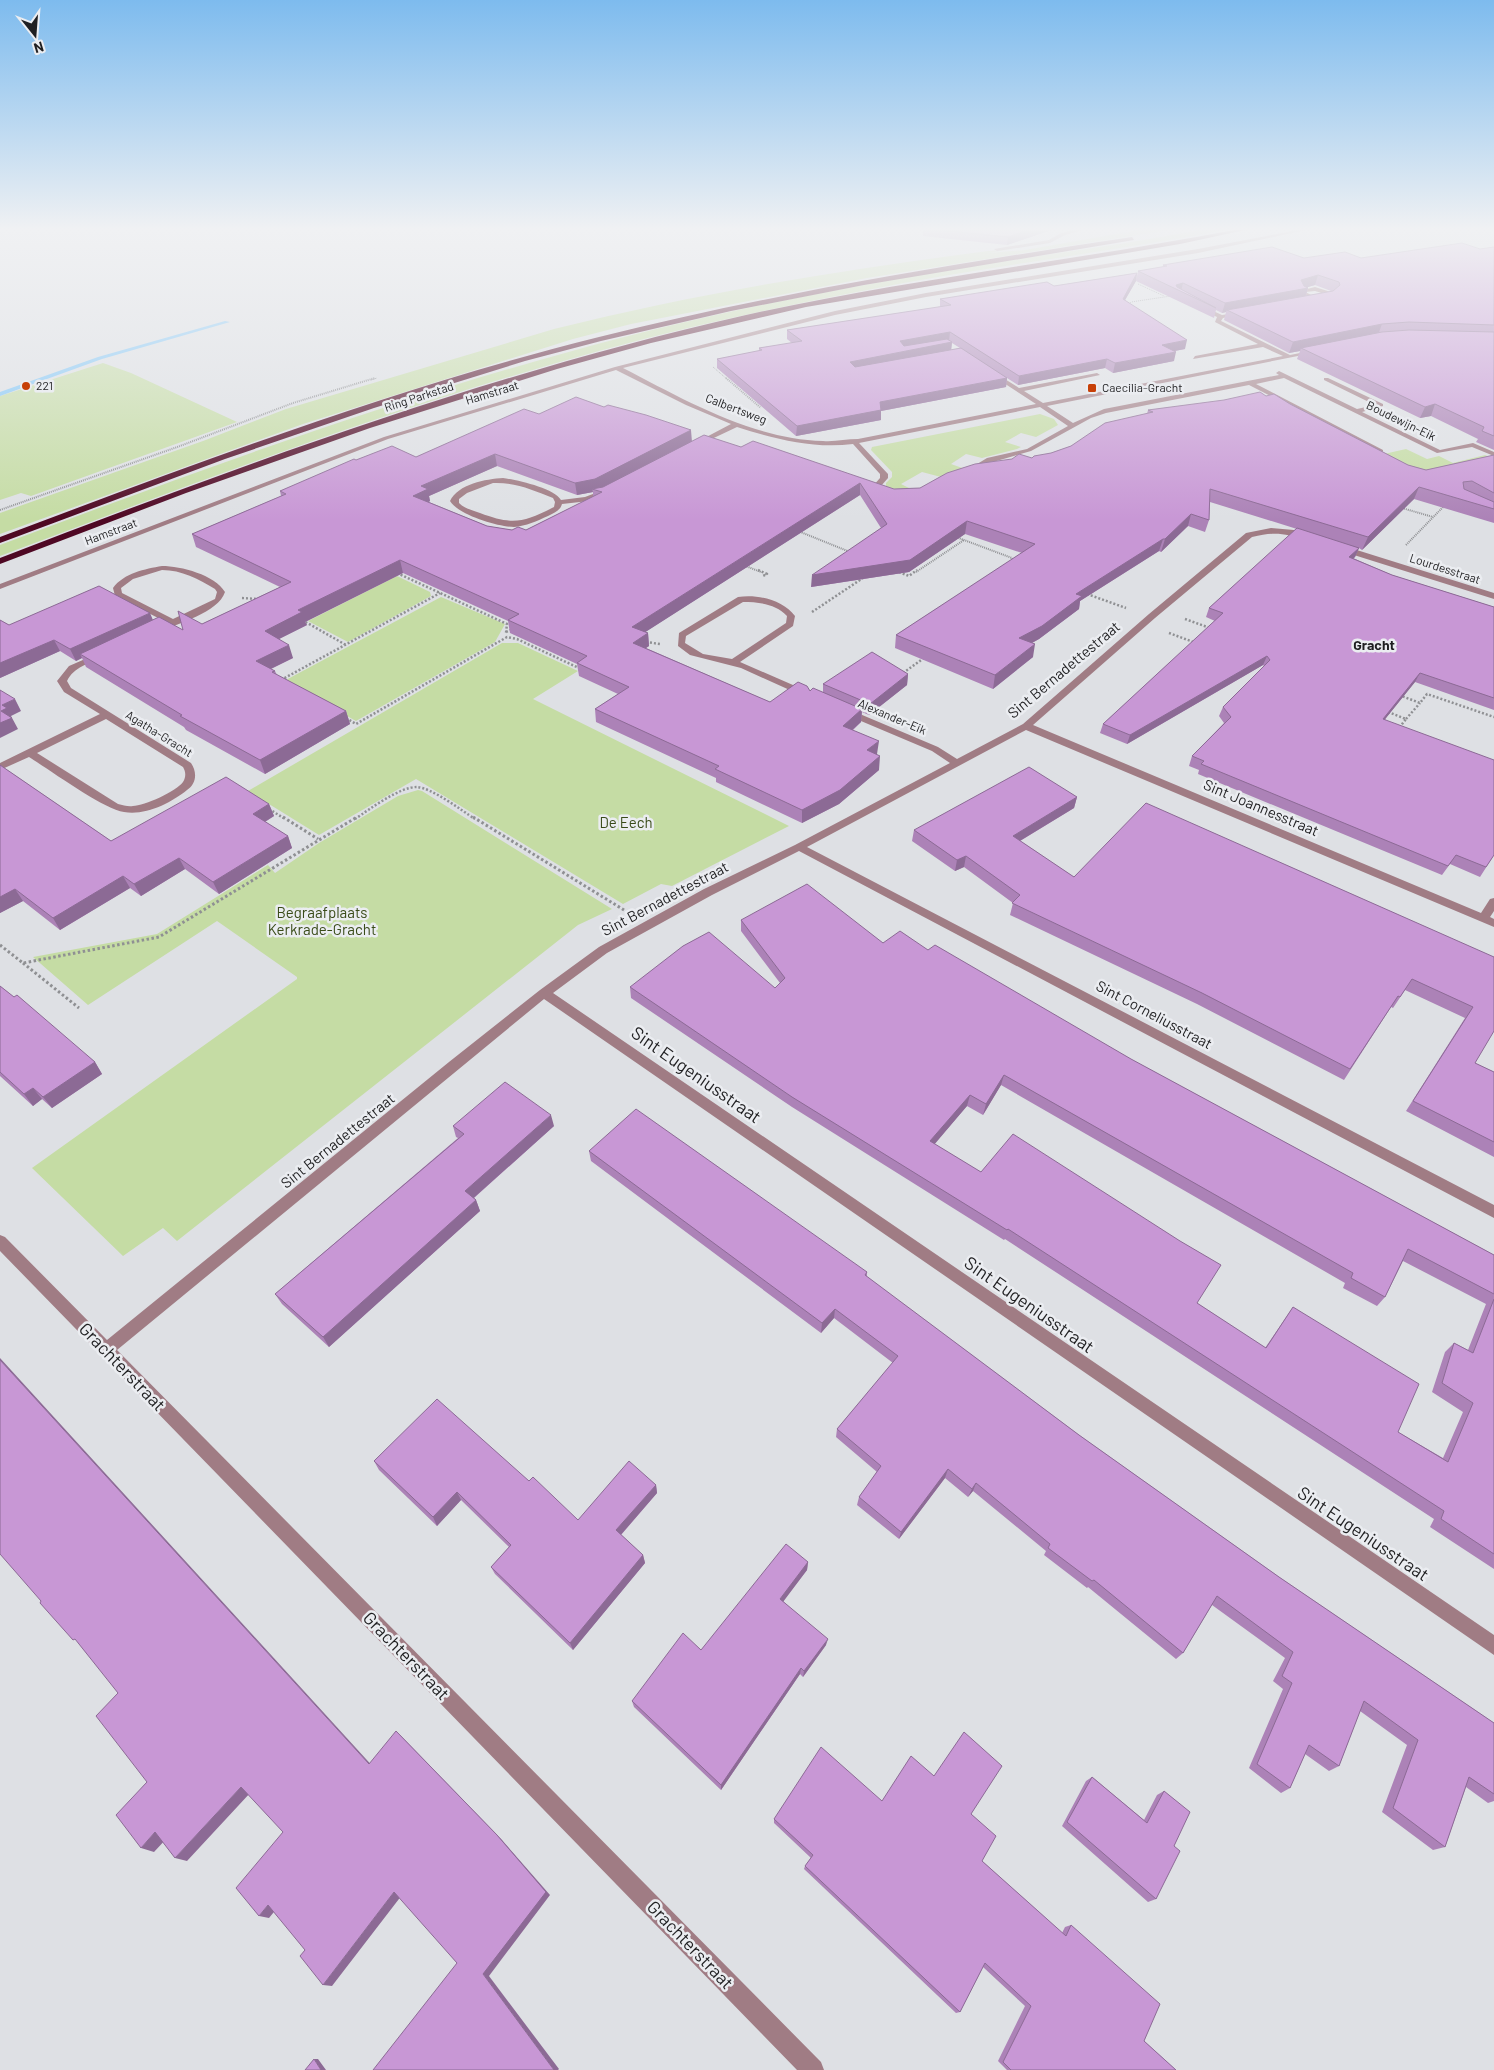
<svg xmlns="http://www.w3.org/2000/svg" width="1494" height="2070" font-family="Barlow,sans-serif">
<rect width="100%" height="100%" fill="#dee0e4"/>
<path fill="#c5dca4" d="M1139,230H1169L867,278L631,324L573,339L303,424L0,534V513L203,441L286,409L554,329C697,293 842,270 988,251L1013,249L988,253L1025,250Z
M1200,230H1226C1134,247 1041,260 949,275C863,290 777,307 692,327C455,384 228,470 0,556V545C242,454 485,365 738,310C803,296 869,284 935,272C1023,257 1112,247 1200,230Z
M103,363L131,373L237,422L31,496L21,493L0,500V396Z
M1040,414L1054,419L1058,425L1036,437L1021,433L1005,442L1021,447L1017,449L982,458L966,454L951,464L965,469L941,477L922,472L901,484L915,491L886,488V483L892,477V472L871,450L872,447Z
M1406,449L1427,459L1439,456L1453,463L1485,455L1492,458L1433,479L1384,454Z
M397,576L430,592L431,596L348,642L308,621Z
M441,597L505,624L495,642L356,721L284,681Z
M502,643H518L578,671L533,699L789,826L672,886L661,884L623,904L416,779L319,835L248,791Z
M418,790L422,791L612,909L578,925L177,1241L163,1228L123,1256L32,1168L297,979V977L217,921L88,1005L33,957L157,934L268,865L275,873L319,843L398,796Z"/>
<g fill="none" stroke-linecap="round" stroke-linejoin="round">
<path fill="#7ec6f8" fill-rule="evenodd" d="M225,321L230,322L102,359L0,396V392L98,357Z"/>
<path stroke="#8f9093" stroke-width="1" stroke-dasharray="1 1" stroke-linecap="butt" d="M1138,284L1164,296
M1128,306L1131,302L1171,296
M713,367L728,380
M371,380L377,378"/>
<path stroke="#8f9093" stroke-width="2" stroke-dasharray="1 1" stroke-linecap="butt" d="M726,378L761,408
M1402,508L1433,517
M0,510L180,446L293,403L375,378
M798,531L850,552
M956,537L1012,558L1014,562
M1406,545L1445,505
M743,565L761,572
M916,572L964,540"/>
<path stroke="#8f9093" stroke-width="2.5" stroke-dasharray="2 2" stroke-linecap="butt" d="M758,570L767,574L763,576
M899,572L909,576L917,570
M397,573L507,624L506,633
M1087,594L1126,608
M242,598L258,599
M812,612L863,578
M1185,619L1210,628
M302,620L346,645
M506,632L513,629
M1169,633L1196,643
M646,642L660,644
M903,673L924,658
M281,680L440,593
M1399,695L1420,703L1427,694L1494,717
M1388,712L1406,719L1399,728
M346,718L356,724L507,637L517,639L581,669
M1406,719L1420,703
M269,809L285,819
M355,819C370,809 399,787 417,787C432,788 461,810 475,819"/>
<path stroke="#8f9093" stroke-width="3" stroke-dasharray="2.5 2.5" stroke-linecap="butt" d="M283,817L318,839
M473,817L624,910
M0,945L23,963L159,937L357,817
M23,963L79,1008"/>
<path fill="#a07c84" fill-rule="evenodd" d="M1075,230H1082L1065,235L1050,243L997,251L994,249L1049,240L1061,233Z
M1298,230H1306L1198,253L926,297L835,315L623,368C685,400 752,439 823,441C835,442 846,439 858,439L1036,404L990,374V372L992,371L1019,388L1097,373L1100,375L1024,391L1043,403L1283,356L1263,347L1193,359L1195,356L1258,344L1215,322L1217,317L1198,308L1200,305L1222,315L1242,312V314L1223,318L1221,321L1290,355L1315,350L1318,352L1047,406L1073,423L1104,409L1279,375L1276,373L1279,371L1357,409L1375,405L1324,380V378H1328L1383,404V406L1362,412L1440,450L1473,443L1494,452V456L1472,447L1437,453L1284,378L1256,384L1383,450V452H1379L1249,385L1106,413L1091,418L1031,451L993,462L972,473H969V469L987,458L1027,449L1068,426L1040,407L859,443L888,474V478L881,486L890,494L886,496L875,491L873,486L880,478V474L853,444C813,449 775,439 737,427L699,445H695V443L731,424L686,405L616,370L388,439L0,589V584L384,437L615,367L835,311L926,293L1198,249Z
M1315,287L1334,293L1335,294C1326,304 1307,302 1299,291ZM1315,291L1328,295L1320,299L1305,292Z
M503,478C517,480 554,488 561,500L585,497L606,489L610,491L589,501L562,504C560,511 554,513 548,516C537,521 526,526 514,527C499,527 458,515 450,501C458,484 486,479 503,478ZM493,483C515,482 533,490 553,498L555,502L554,507C523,523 512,525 480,513C472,510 465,509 459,503V499L467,493Z
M1271,528L1294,530L1312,538L1308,540C1284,534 1277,531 1252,537L1155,618L1033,725L1481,913L1490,899L1494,898V911L1490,917L1494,919V927L1026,730L807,847L1494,1205V1218L799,851L712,895L607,953L553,993L1494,1635V1655L544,999L117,1350L821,2062L824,2070H797L0,1251V1235L5,1237L107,1340L449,1062L540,990L599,947L704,889L795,845L950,763L932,751L842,713V709H848L938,747L957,759L1023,724L1149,614L1246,533Z
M1338,546H1344L1494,593V599L1338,550Z
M162,566C181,566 215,575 225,592C218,613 178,623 159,632H153V628L166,622L115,596L113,588C124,573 145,569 162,566ZM162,570C182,570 198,579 215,589L217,592L215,599L173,619L122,593L121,588L133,579Z
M738,597C758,594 783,600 795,616L793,626L740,662L809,692V696H803L741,668L690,655L678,646L679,633ZM743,602C759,602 776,604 787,616L786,623L732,659L703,654L685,643L686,636Z
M99,653L103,656L102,658C89,663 74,667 67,681L71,688L191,763C197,772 197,783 187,790C171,803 145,816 124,812C103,809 50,770 29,757L0,770V763L100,714L64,692L57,681L69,666ZM106,719L183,767C186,772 186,777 183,782C177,791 144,806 133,806C128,807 123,805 118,804L37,753Z"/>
<path fill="#4e0823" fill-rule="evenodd" d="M1234,230H1245L1180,244L806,307L651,343L557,369L370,428L186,493L0,564V558C244,464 491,373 746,315C907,279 1072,261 1234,230Z
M1132,237L1134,240L864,285L731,311L601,341L525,361L374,408L225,459L0,543V537C197,463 394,388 599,337C774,293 953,264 1132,237Z"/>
</g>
<path fill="#ac82b7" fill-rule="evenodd" d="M923,230H1051L1007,245L923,236Z
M1494,247V450L1476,442L1478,439L1431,416L1420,418L1297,359L1300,351L1289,353L1224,320L1226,312L1222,313L1216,310L1214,318L1136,281L1138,271L1163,267V265L1304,258H1361L1480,249ZM1315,285L1331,291L1306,296L1308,288L1307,287Z
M1137,273L1136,281L1125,300L1185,349L1174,351V361L1113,373L1105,368L1018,385L1007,378L1006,387L881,411V420L796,436L717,368V359L759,351V348L792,343L787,339V330L940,307V299L1054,286ZM952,343L960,348L951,350Z
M1266,396L1290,404L1408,465L1426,470L1494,455V523L1414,499L1362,550L1359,548L1355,557L1353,558L1392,575L1494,607V710L1415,682L1385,719L1494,855L1480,877L1450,864L1442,875L1198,774L1199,770L1189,766L1192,756L1224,723L1219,716L1223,707L1264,666L1263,665L1127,744L1100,733L1103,724L1215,621L1206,617L1209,608L1297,529L1210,502L1209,520L1205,532L1188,526L1161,552L1159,551L1080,601L1079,609L1039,639L1032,643L1033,657L993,689L895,648L896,635L1022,553L965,534L909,572L811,587L881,528L860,495L645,632L648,633L649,646L646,648L770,702L810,691L823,692V684L908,674L907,685L869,715L862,712L861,722L853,730L877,754L879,770L839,804L802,823L716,782V778L596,722L595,709L618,694L579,676L577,664L510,633L508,621L403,573L305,622L307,625L279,639L293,658L271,669L275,671L277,675L346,711L350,724L265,774L186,730L184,727L86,667L82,658L76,661L60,651L0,678V620L9,625L153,620L183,630L202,624L280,587L196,547L192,534L281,496L280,491L356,460L416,457L539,414L692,441L741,447L894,489L920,488L1051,453L1071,446L1147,414L1148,410ZM497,466L577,495L593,492V497L526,530H512L487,526L429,502L430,501L429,496Z
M0,765L111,841L269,804L274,816L265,822L288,836L292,848L219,894L185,869L141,896L130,888L60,930L23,901L0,913Z
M1077,797L1074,808L1020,841L1074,877L1494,957L1475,1063L1494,1072V1157L1406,1111L1465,1018L1405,990L1393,1008L1391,1007L1344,1080L1197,1004L1010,915L1013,903L964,867L955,871L912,841L914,830Z
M741,920L928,950L1494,1255V1569L1430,1527L1434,1519L1005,1239L1004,1240L792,1107L631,998L630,987L775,988L780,983L741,931ZM1001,1085L1345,1283L1343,1288L1377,1306L1385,1297L1403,1261L1486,1304L1468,1350L1454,1343L1445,1352L1432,1392L1463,1412L1443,1458L1398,1432L1293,1307L1265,1348L1197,1303L934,1144L967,1106L983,1115Z
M0,986L95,1062L102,1074L52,1108L42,1099L33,1106L0,1076Z
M453,1126H554L474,1198L476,1200L480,1211L329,1347L282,1304L275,1294L458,1138L456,1137Z
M589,1151L867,1272V1277L1079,1435L1279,1577L1494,1723V1801L1488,1803L1466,1787L1445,1847L1433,1850L1382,1812L1407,1745L1360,1711L1339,1766L1329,1771L1305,1754L1290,1788L1281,1793L1249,1768L1283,1689L1273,1681L1285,1658L1212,1605L1183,1653L1176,1659L1088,1587L1087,1588L1044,1555L1046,1551L973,1491L968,1497L945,1478L899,1539L857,1505L859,1497L877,1472L836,1437L837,1429L893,1363L834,1318L821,1333L591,1161Z
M374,1461L529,1481L578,1520L656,1485L657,1493L621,1535L643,1555L645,1563L573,1650L495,1574L491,1567L509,1547L461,1500L437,1526L379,1470Z
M808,1562L807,1570L783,1601L826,1645L803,1677L800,1674L721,1790L634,1707L632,1701L701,1650Z
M934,1776L971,1814L982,1861L1062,1933L1065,1927L1071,1925L1144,2041L1176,2070H1007L998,2061L1025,2006L983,1967L960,2012L956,2013L804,1869L805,1866L811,1858L774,1823V1819L882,1801Z
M1092,1777L1144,1820L1157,1795L1164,1791L1174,1846L1156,1899L1148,1902L1062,1826L1086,1781Z"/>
<path fill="#8c6a95" d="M1028,230H1051L1007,245L1008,237Z
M1137,273L1136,281L1121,307L1123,299Z
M1318,275L1315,285L1298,290L1301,280Z
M1183,283L1181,291L1175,288L1176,285Z
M1308,288L1305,298L1227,310L1226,312L1222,313L1225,303Z
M1382,324L1378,335L1301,348L1300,351L1289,353L1293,342Z
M950,332L949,341L899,350L900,341Z
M1187,340L1185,349L1159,354L1162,345Z
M952,342L951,351L849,371L850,362Z
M1176,352L1174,361L1113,373L1115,363Z
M1107,359L1105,368L1018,385L1019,376Z
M1007,378L1006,387L881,411V420L796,436L797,426L880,402Z
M1435,404L1431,416L1420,418L1425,407Z
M691,430L692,442L596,491V490L592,489L593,492L577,495L575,483Z
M495,454L497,466L429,496L430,501L416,508L413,496L421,486Z
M860,483V495L633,640L632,627Z
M1419,487L1414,499L1362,550L1368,537Z
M1191,514L1188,526L1161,552L1165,539Z
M967,521L965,534L909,572L811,587L812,575Z
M1163,539L1159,551L1080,601L1079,609L1039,639L1017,651L1019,638L1076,594Z
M1359,548L1355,557L1346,566L1349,557Z
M400,560L403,573L305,622L307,625L269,644L265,631L298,610Z
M150,613L155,625L80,654L82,658L76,661L70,649Z
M648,633L649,646L634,656L633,643Z
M54,640L60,651L0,678V663Z
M1035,644L1033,657L993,689L995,675Z
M289,645L293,658L260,674L256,661Z
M1267,656L1263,665L1127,744L1130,735Z
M1420,673L1415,682L1378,728L1383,719Z
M908,674L907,685L869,715L870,704Z
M15,699L21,711L11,716L18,729L0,738V723L2,705Z
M862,709L861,722L842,739L843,726Z
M346,711L350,724L265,774L260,760Z
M879,741L877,754L866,763L867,750Z
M880,756L879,770L839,804L802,823V810Z
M1077,797L1074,808L1010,847L1013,836Z
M269,804L274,816L258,826L253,814Z
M288,836L292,848L219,894L213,882Z
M966,856L964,867L955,871L957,860Z
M179,858L185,869L141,896L134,884Z
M123,876L130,888L60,930L53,918Z
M15,889L23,901L0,913V897Z
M95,1062L102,1074L52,1108L43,1097Z
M1004,1075L1001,1085L983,1115L986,1104Z
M33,1088L42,1099L33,1106L24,1094Z
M970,1095L967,1106L928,1152L930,1141Z
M551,1115L554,1126L469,1202L465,1191Z
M476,1200L480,1211L329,1347L323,1337Z
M835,1309L834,1318L821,1333L822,1323Z
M0,1358L376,1770L369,1764L0,1360Z
M948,1469L945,1478L899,1539L901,1532Z
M976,1483L973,1491L968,1497L972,1489Z
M656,1485L657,1493L618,1538L616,1530Z
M457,1492L461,1500L437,1526L433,1517Z
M643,1555L645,1563L573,1650L570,1643Z
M808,1562L807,1570L780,1606V1599Z
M828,1639L826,1645L803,1677L804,1671Z
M801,1668L800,1674L721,1790V1785Z
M396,1731L403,1738L502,1840L550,1895L489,1976L559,2069L558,2070H554L483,1974Z
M241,1787L251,1792L187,1861L175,1858Z
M155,1832L168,1837L154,1852L141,1848Z
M394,1892L402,1895L332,1986L323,1985Z
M268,1905L278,1907L269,1918L259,1916Z
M314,2059H318L326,2070H321Z"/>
<path fill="#c897d5" stroke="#8c6a95" d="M939,230H1028L1008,237Z
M1462,243L1480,249L1494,247V325L1409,322L1382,324L1293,342L1227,310L1333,291L1340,285L1339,282L1318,275L1301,280L1304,286L1308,288L1225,303L1183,283L1176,285L1177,287L1216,308L1138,271L1167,266L1163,265L1272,247L1304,258L1345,252L1361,258Z
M1137,273L1123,299L1187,340L1162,345L1176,352L1115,363L1107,359L1019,376L950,332L900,341L904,346L947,339L952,342L850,362L855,367L961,348L1007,378L880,402L881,410L797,426L717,359L762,350L759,348L802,341L787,330L951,305L940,299L1047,282L1054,286Z
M1409,330L1494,332V436L1482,431L1484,427L1435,404L1425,407L1301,348L1382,332Z
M1260,392L1266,396L1274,394L1290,404L1408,465L1426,470L1494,455V493L1472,481L1463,482L1464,489L1494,502V509L1419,487L1368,537L1210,489L1209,520L1191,514L1165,539H1163L1076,594L1082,596L1042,626L1019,638L1035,644L995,675L896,635L1035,544L967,521L910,560L812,575L887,524L860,483L632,627L648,633L633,643L770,702L798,682L807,686L810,691L813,688L862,709L843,726L879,741L867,750L880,756L840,790L802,810L715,769L719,766L595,709L629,687L577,663L587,656L508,620L519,614L400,560L298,610L302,612L265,631L289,645L256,661L275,671L272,672L346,711L260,760L180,716L182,715L80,654L159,617L183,630L178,611L202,624L291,582L192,534L286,494L280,491L354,459L356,460L392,446L416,457L524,409L539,414L576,397L604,407L608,405L646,415L691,430L595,479L575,483L495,454L421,486L428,489L413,496L487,526L512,530L518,527L526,530L602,492L592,489L603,487L704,435L741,447L753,441L894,489L920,488L947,473L975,464L1012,459L1019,454L1032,458L1034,456L1051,453L1071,446L1105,423L1153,412L1148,410L1224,400Z
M1297,528L1359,548L1349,557L1392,575L1494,607V698L1420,673L1383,719L1494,760V855L1486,867L1456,855L1448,866L1201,764L1204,761L1192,756L1231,717L1223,707L1270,660L1267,656L1130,735L1103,724L1223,613L1209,608Z
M99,586L150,613L70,649L54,640L0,663V620L9,625Z
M872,652L908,674L870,704L823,684Z
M0,690L15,699L2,705L7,708L1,711L12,718L0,723Z
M0,765L111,841L226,777L269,804L253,814L288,836L213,882L179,858L134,884L123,876L53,918L15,889L0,897Z
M1029,767L1077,797L1013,836L1074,877L1146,803L1494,957V1031L1475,1063L1494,1072V1142L1413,1101L1473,1007L1412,979L1400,997L1398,996L1350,1069L1202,993L1012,903L1020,895L966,856L957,860L914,830Z
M807,884L883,943L900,931L928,950L935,945L1131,1059L1494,1255V1294L1408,1249L1385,1297L1351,1278L1353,1273L1004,1075L986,1104L970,1095L930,1141L981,1172L1013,1134L1180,1241L1221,1265L1197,1303L1266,1348L1293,1307L1419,1384L1398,1432L1448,1462L1473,1403L1442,1383L1454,1343L1473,1353L1494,1299V1554L1441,1519L1444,1511L1008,1229L1007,1230L792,1097L630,987L683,946L709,932L775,988L785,978L741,920Z
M0,986L14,997L17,995L95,1062L43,1097L33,1088L24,1094L0,1072Z
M505,1082L551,1115L465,1191L476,1200L323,1337L275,1294L464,1134L453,1126Z
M636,1109L867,1272L865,1275L1079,1435L1279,1577L1494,1723V1794L1469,1777L1445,1847L1393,1808L1418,1740L1364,1701L1339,1766L1309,1745L1290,1788L1257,1764L1292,1683L1282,1676L1293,1652L1217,1596L1183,1653L1094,1580L1092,1581L1048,1548L1050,1544L976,1483L972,1489L948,1469L901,1532L859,1497L881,1466L837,1429L898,1356L835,1309L822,1323L589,1151Z
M0,1360L369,1764L396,1731L497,1835L546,1892L483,1974L554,2070H373L457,1963L394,1892L323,1985L300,1956L305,1950L268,1905L259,1916L236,1888L283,1832L241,1787L175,1858L155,1832L141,1848L116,1815L147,1782L96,1716L118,1693L75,1639L73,1640L40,1603L41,1601L0,1554Z
M437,1399L529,1481L533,1477L578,1520L629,1461L656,1485L616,1530L643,1555L570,1643L491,1567L511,1545L457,1492L433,1517L374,1461Z
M786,1544L808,1562L780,1599L828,1639L804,1671L801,1668L721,1785L632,1701L683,1633L701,1650Z
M964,1732L1002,1766L971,1814L996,1836L982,1861L1066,1936L1071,1925L1160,2004L1144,2041L1176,2070H1011L1003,2062L1031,2006L985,1963L960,2012L805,1866L813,1855L774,1819L821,1747L882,1801L911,1756L934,1776Z
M1092,1777L1147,1823L1164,1791L1190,1812L1174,1846L1180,1851L1156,1899L1067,1822Z
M314,2059L321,2070H305Z"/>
<linearGradient id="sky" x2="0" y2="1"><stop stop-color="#7dbbee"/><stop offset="0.44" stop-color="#f0f1f3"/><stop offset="1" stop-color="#f0f1f3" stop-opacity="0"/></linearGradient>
<rect width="1494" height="520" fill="url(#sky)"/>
<g fill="#c74008" stroke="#ebedf1" stroke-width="2">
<circle cx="26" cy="386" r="5"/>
<rect x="1087" y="383" width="10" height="10" rx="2.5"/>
</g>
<g text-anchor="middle" stroke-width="5" stroke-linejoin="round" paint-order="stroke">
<g font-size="12" fill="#1f1f21" stroke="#ebedf1" text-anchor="start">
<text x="36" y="390">221</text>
<text x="1102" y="392">Caecilia-Gracht</text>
</g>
<g font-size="12" fill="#1f1f21" stroke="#ebedf1">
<text transform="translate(492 393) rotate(-17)" y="4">Hamstraat</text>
<text transform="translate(419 397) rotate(-18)" y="4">Ring Parkstad</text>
<text transform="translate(736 409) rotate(21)" y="4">Calbertsweg</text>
<text transform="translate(1401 421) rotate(26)" y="4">Boudewijn-Eik</text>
<text transform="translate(111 532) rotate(-21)" y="4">Hamstraat</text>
<text transform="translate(1445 569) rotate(18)" y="4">Lourdesstraat</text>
<text transform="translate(892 717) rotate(23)" y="4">Alexander-Eik</text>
<text transform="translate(159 734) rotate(32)" y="4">Agatha-Gracht</text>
</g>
<g font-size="14" font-weight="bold" fill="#1f1f21" stroke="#ebedf1">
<text x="1374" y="650">Gracht</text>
</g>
<g font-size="15" fill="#1f1f21" stroke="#ebedf1">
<text transform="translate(1064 670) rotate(-40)" y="5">Sint Bernadettestraat</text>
<text transform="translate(1261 808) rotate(23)" y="5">Sint Joannesstraat</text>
<text transform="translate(665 899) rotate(-28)" y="5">Sint Bernadettestraat</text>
<text transform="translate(1154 1015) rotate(28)" y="5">Sint Corneliusstraat</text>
<text transform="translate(338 1141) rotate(-39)" y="5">Sint Bernadettestraat</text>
</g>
<g font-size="15" fill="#394b18" stroke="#ebedf1">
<text x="626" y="828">De Eech</text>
<text x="322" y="918">Begraafplaats<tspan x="322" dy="17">Kerkrade-Gracht</tspan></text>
</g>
<g font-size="18" fill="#1f1f21" stroke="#ebedf1">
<text transform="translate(696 1075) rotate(35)" y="6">Sint Eugeniusstraat</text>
<text transform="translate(1029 1305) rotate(35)" y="6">Sint Eugeniusstraat</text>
<text transform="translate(122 1367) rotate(46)" y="6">Grachterstraat</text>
<text transform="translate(1363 1534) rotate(34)" y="6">Sint Eugeniusstraat</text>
<text transform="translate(406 1656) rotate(46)" y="6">Grachterstraat</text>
<text transform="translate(690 1945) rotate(46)" y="6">Grachterstraat</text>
</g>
</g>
<g transform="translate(35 35) rotate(163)" stroke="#ebedf1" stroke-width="4" paint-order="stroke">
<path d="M0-4L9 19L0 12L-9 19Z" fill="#1f1f21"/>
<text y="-8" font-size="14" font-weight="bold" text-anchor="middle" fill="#1f1f21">N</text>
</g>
</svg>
